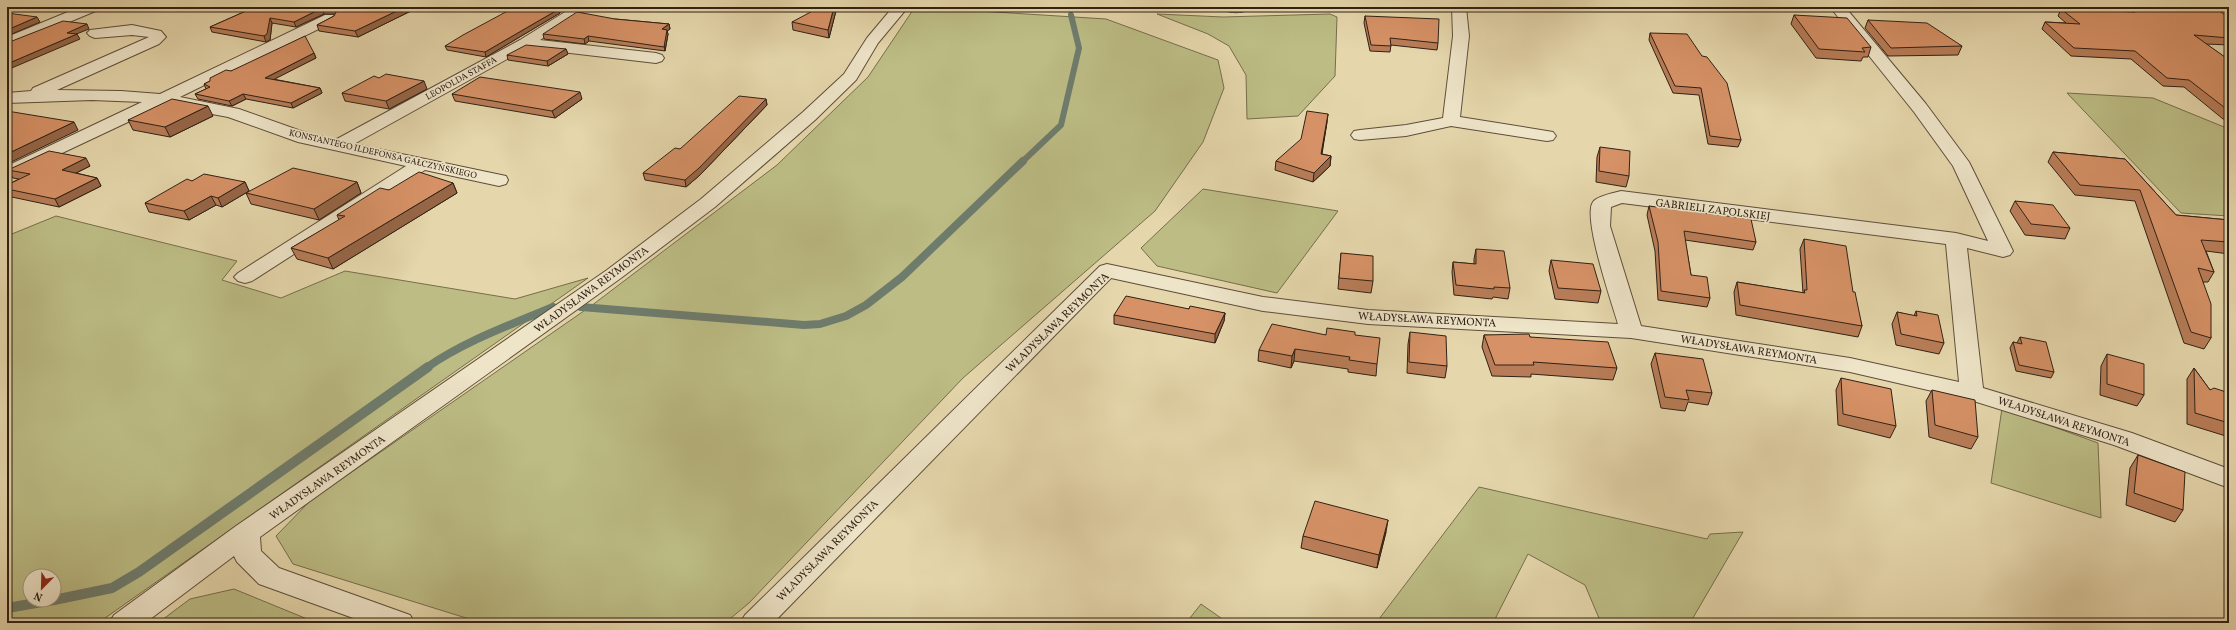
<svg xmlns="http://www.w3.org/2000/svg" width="2236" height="630" font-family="Vollkorn,serif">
<rect width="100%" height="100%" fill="#e5d6ab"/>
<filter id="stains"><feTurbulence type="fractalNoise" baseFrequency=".005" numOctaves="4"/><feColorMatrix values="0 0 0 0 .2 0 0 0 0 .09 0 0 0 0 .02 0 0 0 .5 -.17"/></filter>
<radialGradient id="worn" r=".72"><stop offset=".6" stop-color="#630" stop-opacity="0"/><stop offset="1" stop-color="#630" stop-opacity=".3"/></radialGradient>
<path fill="#bcbc84" stroke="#766e4c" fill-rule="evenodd" d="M915,7L1106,19L1218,60L1224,88L1203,142L1155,211L963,378L749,603L725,623H482L293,564L276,536L310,501L591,306L777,165L868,77Z
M1157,14L1223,17L1330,14L1337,17L1335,76L1298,116L1247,119L1246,75L1229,46L1208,34Z
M2067,93L2153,98L2229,129V216L2181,213Z
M1203,189L1338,211L1277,293L1157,266L1141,248Z
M56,216L237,261L222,280L281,298L345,271L515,299L588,278L98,623H7V236ZM30,576H54V600H30Z
M2002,408L2098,443L2101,518L1991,483Z
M1479,487L1707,539L1710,534L1743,532L1690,623H1601L1585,585L1528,554L1493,623H1376Z
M234,589L317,623H158L190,599Z
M1201,604L1228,623H1186Z"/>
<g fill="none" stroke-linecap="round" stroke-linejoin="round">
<path stroke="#6e7c6d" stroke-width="6" d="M1022,162L1061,125L1079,48L1071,15"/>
<path stroke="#6e7c6d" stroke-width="8" d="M581,307L804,325L820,324L846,316L866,305L902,277L1023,161
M426,368C465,341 510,325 553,307"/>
<path stroke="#6e7c6d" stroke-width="10" d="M54,600L112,588L139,572L428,367
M7,608L54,600"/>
<defs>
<path id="minor" d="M80,7H100L98,10L7,48V37Z
M573,7H590L540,40L656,53L662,55L664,58L662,61L656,63L527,48L354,144L506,176L508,180L506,184L499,186L425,170L252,281L245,283L238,281L234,277L238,273L406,166L298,142L228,117L164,105L7,179V166L142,102L92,100L7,103V93L31,91L33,88L149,37L132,35L95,38L90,36L87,33L90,30L132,25L161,31L166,37L159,44L57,90L121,91L160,94L325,15H335L337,18L335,21L180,97L239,109L301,131L335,140L520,40Z
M893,7H908L878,43L856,80L815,120L715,207L621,278L260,537L261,551L279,568L410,615L415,623H367L259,584L237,562L234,556L145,623H109L114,615L236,526L607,270L701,199L803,112L844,74L867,38Z
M1221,7H1251C1246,14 1226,14 1221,7Z
M1452,7H1466L1469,36L1460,117L1547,131L1553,132L1556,136L1553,140L1547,141L1451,126L1406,136L1360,140L1354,139L1351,135L1354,131L1360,130L1406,125L1443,118L1453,36Z
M1830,7H1845L1926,104L1969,162L2013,251L2010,255L2003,257L1967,248L1983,388L2132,433L2229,469V488L2114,445L1967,399L1850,372L1631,338L1368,324L1263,311L1111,278L773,623H740L745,615L1100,266L1107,264L1263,297L1368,310L1618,324C1612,303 1582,217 1593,202C1597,196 1614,193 1621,191L1956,233L1988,241L1953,166L1914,112ZM1622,203L1946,244L1959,382L1850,358L1641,326L1610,226L1611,207Z"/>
</defs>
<use href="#minor" stroke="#5e4e3a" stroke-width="2"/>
<use href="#minor" fill="#eee4c8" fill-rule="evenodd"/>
</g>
<path fill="#b87d58" stroke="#312115" d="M255,7H419L358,37L319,31L317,25L334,16L335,14H324L296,27L272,23L270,40L266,42L212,32L210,27Z
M837,7L829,38L793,30L792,22Z
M2121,7H2185L2229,18V45L2206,44L2229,60V120L2223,119L2184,87L2163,86L2131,59L2071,56L2042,29L2045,22L2066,23L2058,16L2061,9L2120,11L2119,10Z
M559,9L560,13L486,57L447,50L445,46Z
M1794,15L1871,47L1868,57H1863L1861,61L1816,58L1791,24Z
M1365,16L1438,43L1437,50L1391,45L1390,52L1370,51L1364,23Z
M615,19L669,24L670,29L667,31L668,34L665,51L589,41L585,44L544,39L543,34Z
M1868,20L1962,46L1958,55L1888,56L1865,28Z
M1650,33L1702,56L1741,140L1738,147L1708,144L1699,95L1673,93L1649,40Z
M566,49L568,54L548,66L508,60L507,55Z
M314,53L316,58L273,79L320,88L322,93L293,108L246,99L232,106L198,99L195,94L206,89L204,84L231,71Z
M427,89L389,109L345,101L342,93Z
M452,94L582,99L555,118L455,101Z
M766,99L767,105L700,175L686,187L645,180L643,173L680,149Z
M213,116L170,137L133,130L128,120Z
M1327,122L1322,154L1331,156L1330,166L1313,182L1275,170L1276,161Z
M1600,147L1629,176L1626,187L1596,182L1597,157Z
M2053,152L2125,159L2176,215L2229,220V254L2206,251L2214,272L2208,282H2203L2211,338L2204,349L2184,343L2135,201L2075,195L2048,162Z
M90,166L76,173L97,178L101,186L59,207L7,196V185L19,179L13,178L8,170Z
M192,181L245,182L249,191L222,207L216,205L189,220L149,212L145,203Z
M357,182L361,193L319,220L251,204L246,193Z
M453,183L457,193L333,269L297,259L291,248L339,220L337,215L389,190Z
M2015,201L2070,228L2065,239L2025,235L2010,211Z
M1649,206L1756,242L1753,250L1685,240L1691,275L1710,298L1707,307L1658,300L1655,251L1647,215Z
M1804,239L1853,292L1862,326L1858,337L1736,315L1734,292L1737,282L1803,293L1800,249Z
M1476,249L1510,288L1508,299L1493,297L1492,299L1454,295L1452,272L1453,262L1474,264V259Z
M1341,253L1373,281L1371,293L1338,289Z
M1551,260L1601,291L1598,303L1555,299L1549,271Z
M1189,309L1225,313L1224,321L1215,343L1114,324V315Z
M1916,311L1944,343L1939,354L1896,345L1892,324L1897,312L1914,316Z
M1410,332L1447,366L1445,378L1407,373L1408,344Z
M1326,335H1355L1377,364L1376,376L1348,372V369L1294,361L1291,368L1258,361L1259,350Z
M1484,335L1530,337L1617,368L1613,380L1531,374V377L1492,376L1482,347Z
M2020,337L2054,372L2051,378L2016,371L2010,348L2013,342L2017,343Z
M1655,353L1712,393L1708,405L1688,402L1685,411L1661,408L1651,364Z
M2107,354L2144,395L2137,406L2100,395L2101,366Z
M2194,368L2210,390L2229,393V437L2187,424V379Z
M1841,378L1896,426L1890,438L1838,425L1836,390Z
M1932,390L1978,437L1971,449L1929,437L1926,401Z
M2138,455L2183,510L2175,522L2126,505L2130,468Z
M1386,532L1377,568L1301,548L1303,536Z"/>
<path fill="#966647" stroke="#312115" d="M405,7H419L358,37L355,31Z
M834,7H837L829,38L828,30Z
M322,8L324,14L296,27L294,22Z
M559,9L560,13L486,57L485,52Z
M37,17L40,22L7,36V30Z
M270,18L272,23L270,40L266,42L264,36Z
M87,24L89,29L69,37L67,33Z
M669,24L670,29L667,31L668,34L665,51L662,29Z
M77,34L80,39L7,70V64Z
M588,36L589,41L585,44L584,39Z
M566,49L568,54L548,66L547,61Z
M314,53L316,58L267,83L265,78Z
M424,81L427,89L389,109L386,101Z
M320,88L322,93L293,108L291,103Z
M580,92L582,99L555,118L552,111Z
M243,94L246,99L232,106L229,101Z
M766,99L767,105L700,175L686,187L685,180Z
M208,106L213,116L170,137L165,127Z
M1328,114L1327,122L1320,163L1321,154Z
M74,122L78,130L7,164V154Z
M1331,156L1330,166L1313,182L1314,173Z
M86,158L90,166L66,178L62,170Z
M97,178L101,186L59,207L55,199Z
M245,182L249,191L222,207L218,198Z
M357,182L361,193L319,220L314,209Z
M453,183L457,193L333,269L328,258Z
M211,196L216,205L189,220L184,211Z
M1225,313L1224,321L1215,343V334Z
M1295,349L1294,361L1291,368L1292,356Z
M1388,520L1386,532L1377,568L1379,555Z"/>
<path fill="#d69166" stroke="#312115" d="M255,7H405L355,31L317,25L334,16L336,12L333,8H322L294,22L270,18L267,34L264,36L210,27Z
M515,7H551L559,9L485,52L445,46L463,35Z
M820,7H834L828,30L792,22Z
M2128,7H2185L2217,9L2229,18V38L2194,35L2229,60V111L2189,80L2167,78L2135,51L2074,48L2045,22L2080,24L2061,9L2135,12Z
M577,12L615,19L669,24L662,29L667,30L664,47L588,36L584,39L543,34Z
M7,13L37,17L7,30Z
M1794,15L1847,18L1871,47L1862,48L1865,52L1819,49Z
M1365,16L1439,19L1438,43L1390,38L1391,46L1371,45Z
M1868,20L1927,23L1962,46L1891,48Z
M63,21L87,24L67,33L77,34L7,64V43Z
M1650,33L1687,34L1702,56L1707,57L1727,83L1741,140L1710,136L1701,88L1675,86Z
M305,36L314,53L265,78L320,88L291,103L243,94L229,101L195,94L210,87L204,84L210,81V78L226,70L231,71Z
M526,45L566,49L547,61L507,55Z
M386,74L424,81L386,101L342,93L374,76L379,78Z
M480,77L580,92L552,111L452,94Z
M739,96L766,99L699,168L685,180L643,173L675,148L680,149Z
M172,99L208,106L165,127L128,120Z
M7,111L74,122L7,154Z
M1307,111L1328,114L1321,154L1331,156L1314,173L1276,161L1301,139Z
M1600,147L1630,151L1629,176L1599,171Z
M49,151L86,158L62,170L97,178L55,199L7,189V185L30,174L8,170Z
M2053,152L2125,159L2176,215L2229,220V242L2201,240L2214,272L2198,268L2211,304V338L2191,332L2140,190L2080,185Z
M293,168L357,182L314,209L246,193Z
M419,172L453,183L328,258L291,248L345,216L337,215L380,188L389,190Z
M204,174L245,182L218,198L211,196L184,211L145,203L187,179L192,181Z
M2015,201L2053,205L2070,228L2031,224Z
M1649,206L1751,219L1756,242L1684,231L1691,275L1707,277L1710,298L1661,291L1658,242Z
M1804,239L1846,246L1853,292H1855L1862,326L1740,305L1737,282L1805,293L1804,290H1807Z
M1476,249L1504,251L1510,288L1494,287V289L1456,285L1453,262L1476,264Z
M1341,253L1373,256V281L1339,278Z
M1551,260L1593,264L1601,291L1558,288Z
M1126,296L1189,309L1190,306L1225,313L1215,334L1114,315Z
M1916,311L1938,315L1944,343L1901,334L1897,312L1917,316Z
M1272,324L1326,335L1327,328L1355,332V335L1380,338L1377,364L1349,360L1350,357L1295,349L1292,356L1259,350Z
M1410,332L1446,336L1447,366L1409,362Z
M1529,334L1530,337L1608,342L1617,368L1533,362L1534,365H1495L1484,335Z
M2020,337L2046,342L2054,372L2019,365L2013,342L2022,344Z
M1655,353L1703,359L1712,393L1686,390L1689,400L1665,397Z
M2107,354L2144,364V395L2107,384Z
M2194,368L2210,390L2214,388L2229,393V423L2195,413Z
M1841,378L1891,389L1896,426L1843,414Z
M1932,390L1975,400L1978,437L1935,425Z
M2138,455L2185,472L2183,510L2134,493Z
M1315,501L1388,520L1379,555L1303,536Z"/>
<g text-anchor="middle" stroke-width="3.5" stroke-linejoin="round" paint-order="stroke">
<g font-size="9" fill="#312115" stroke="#eee4c8">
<text transform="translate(461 78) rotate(-29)" y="3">LEOPOLDA STAFFA</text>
<text transform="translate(383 154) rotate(13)" y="3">KONSTANTEGO ILDEFONSA GAŁCZYŃSKIEGO</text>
</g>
<g font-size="11" fill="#312115" stroke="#eee4c8">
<text transform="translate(1713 209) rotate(7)" y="4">GABRIELI ZAPOLSKIEJ</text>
<text transform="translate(591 289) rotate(-36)" y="4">WŁADYSŁAWA REYMONTA</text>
<text transform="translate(1427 319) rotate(3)" y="4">WŁADYSŁAWA REYMONTA</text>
<text transform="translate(1057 322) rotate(-44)" y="4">WŁADYSŁAWA REYMONTA</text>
<text transform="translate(1749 349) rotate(9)" y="4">WŁADYSŁAWA REYMONTA</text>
<text transform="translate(2064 421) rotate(18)" y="4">WŁADYSŁAWA REYMONTA</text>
<text transform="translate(327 477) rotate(-35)" y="4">WŁADYSŁAWA REYMONTA</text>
<text transform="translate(827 550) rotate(-45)" y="4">WŁADYSŁAWA REYMONTA</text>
</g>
</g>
<rect width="2236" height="630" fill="none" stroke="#e5d6ab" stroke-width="24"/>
<rect x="8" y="8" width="2220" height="614" fill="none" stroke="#312115" stroke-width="2"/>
<rect x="12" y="12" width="2212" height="606" fill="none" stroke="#312115"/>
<g transform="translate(42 588) rotate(203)"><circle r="19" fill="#eee4c8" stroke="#a29680"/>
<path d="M0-3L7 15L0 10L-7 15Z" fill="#8f2418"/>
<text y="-6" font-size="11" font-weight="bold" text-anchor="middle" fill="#312115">N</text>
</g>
<rect width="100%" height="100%" filter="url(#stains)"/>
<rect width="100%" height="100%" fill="url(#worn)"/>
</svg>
